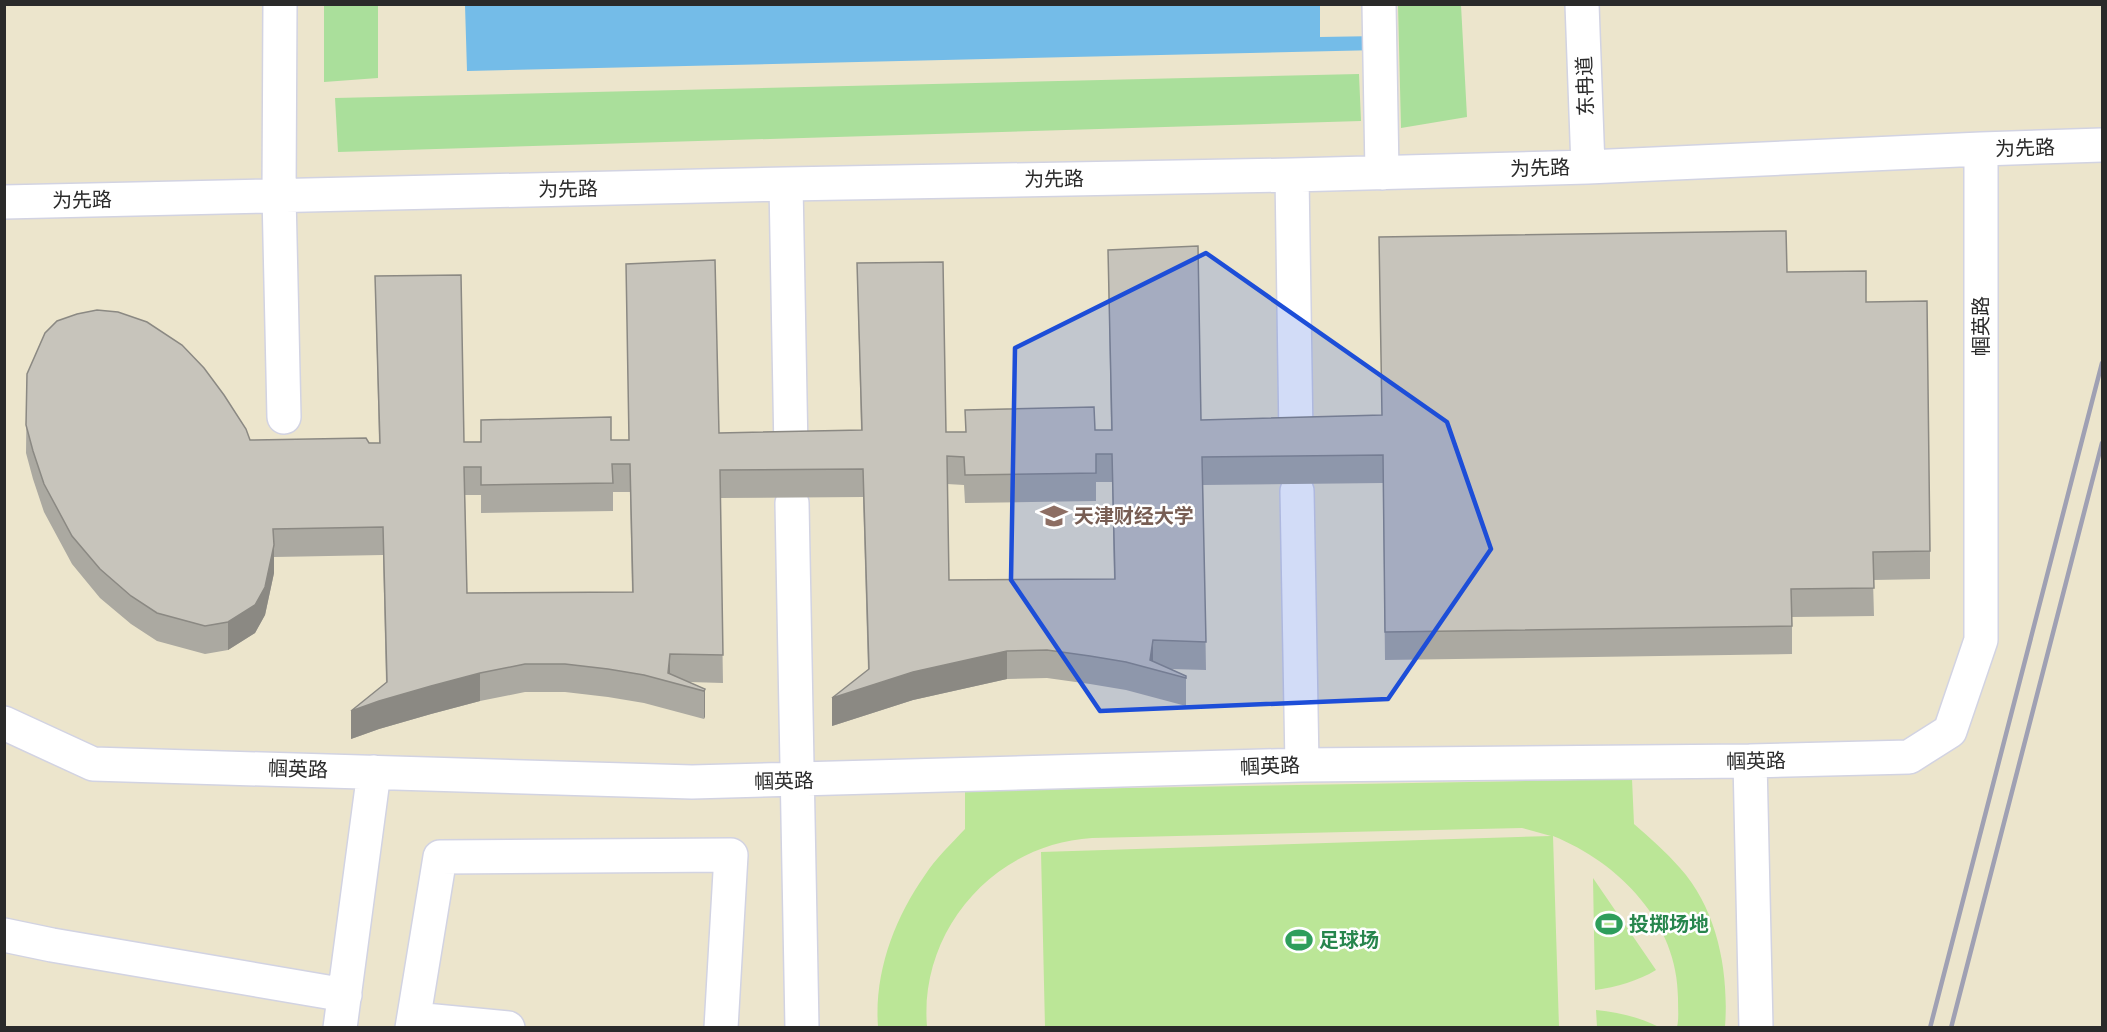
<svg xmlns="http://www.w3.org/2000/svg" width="2107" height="1032" font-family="Ubuntu,'Noto Sans SC',sans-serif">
<rect width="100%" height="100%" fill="#ebe6dc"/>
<path fill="#ece5cc" d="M5,5H2102V1027H5Z"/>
<path fill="#aadf9b" d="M324,5H378V78L324,82Z
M1398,5H1461L1467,117L1401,128Z
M1359,74L1361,121L338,152L335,98Z"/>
<path fill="#bbe697" d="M1632,779L1634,824C1650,838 1666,852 1680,868C1718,910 1729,973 1725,1027H1677C1679,1019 1678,1009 1678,1000C1679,924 1620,863 1553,836L1559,1027H1045L1041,852L1551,836L1522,828L1092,838C994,844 919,930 927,1027H878C874,973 894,919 925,875C936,858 951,844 965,829V791Z
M1593,878L1656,970C1638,981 1617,987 1595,990Z
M1596,1010C1618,1012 1639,1017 1659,1027H1597Z"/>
<path fill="#74bce8" d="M465,5H1352H1320V37L1379,36V50L467,71Z"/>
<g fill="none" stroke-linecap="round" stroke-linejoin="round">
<defs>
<path id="minor" d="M280,4L279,195L284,417
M1379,4L1382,173
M1582,4L1588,167
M1292,175L1296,437
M786,184L791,451
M4,202L786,184L1292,175L1588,167L1981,149L2102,145
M1297,491L1302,765
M792,503L802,1028
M4,723L93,764L692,782L1302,765L1750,761L1909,757L1950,731L1981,640V149
M1750,761L1756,1028
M4,935L52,945L345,995
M414,1019L508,1028
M340,1028L374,772
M412,1028L440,857L731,855L721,1028"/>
</defs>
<use href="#minor" stroke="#d2d3e2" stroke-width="36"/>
<use href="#minor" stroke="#fff" stroke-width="33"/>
<path stroke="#9fa0b3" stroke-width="4.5" d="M1930,1028L2102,363
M1951,1028L2102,443"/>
</g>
<path fill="#aba9a1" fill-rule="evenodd" d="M1379,237L1787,272L1866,302L1930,551V579L1873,580L1874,616L1792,617V654L1385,660L1383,483L1203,485L1206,670L1171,669L1186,676V706L1126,690L1090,684L1047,678L1007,679L913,700L832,726L868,670L863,497L720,498L723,683L689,682L705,689L704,719L644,703L608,697L565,692H525L480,701L431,714L379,729L351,739L386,683L383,555L274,557V573L265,615L255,633L228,650L205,654L157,641L131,624L100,598L72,564L44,512L33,479L26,453L27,374L250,440L379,443L375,276L464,442L629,440L626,264L719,433L861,430L857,263L946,432L1111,430L1108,250L1201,420L1382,415ZM1096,482H1112L1114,579L949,580L947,484L964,485L965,503L1096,501ZM613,492H630L632,592L467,593L465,495H481V513L613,511Z"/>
<path fill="#8b8983" d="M274,545V573L265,615L255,633L228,650V622Z
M1153,640V669L1150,660Z
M1007,651V679L913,700L832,726V698L913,672Z
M670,654V682L668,673Z
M480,673V701L431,714L379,729L351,739V711L379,701L431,686Z
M705,689V717L704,719V691Z"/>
<path fill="#c7c4bb" stroke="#8b8983" stroke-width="1.5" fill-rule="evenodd" d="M1786,231L1787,272L1866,271V302L1927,301L1930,551L1873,552L1874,588L1791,589L1792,626L1385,632L1383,455L1202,457L1206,642L1153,640L1150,660L1186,676V678L1126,662L1090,656L1047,650L1007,651L913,672L832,698L869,669L863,469L720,470L723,655L670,654L668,673L705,689L704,691L644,675L608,669L565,664H525L480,673L431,686L379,701L351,711L387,682L383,527L273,529L274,545L265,587L255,605L228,622L205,626L157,613L131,596L100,569L72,536L44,484L33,451L26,425L27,374L45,333L57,321L77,314L97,310L118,312L147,322L182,345L204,368L224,395L246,429L250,440L366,438L369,443H380L375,276L461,275L464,442H481V420L611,417V440H629L626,264L715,260L719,433L862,430L857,263L943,262L946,432H966L965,410L1094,407L1095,430H1112L1108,250L1198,246L1201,420L1382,415L1379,237ZM1096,454H1112L1115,579L949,580L947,456L964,457L965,475L1096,473ZM612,464H630L633,592L467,593L464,467H481V485L613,483Z"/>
<path fill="#1d4ed8" fill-opacity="0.2" stroke="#1d4ed8" stroke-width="4.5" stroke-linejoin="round" d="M1206,253L1447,422L1491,549L1388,699L1100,711L1011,580L1015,348Z"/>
<defs>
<symbol id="university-bare" viewBox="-9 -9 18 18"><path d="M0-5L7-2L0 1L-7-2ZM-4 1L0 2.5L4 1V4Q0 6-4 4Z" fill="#8d6e63" stroke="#fff" stroke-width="2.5" paint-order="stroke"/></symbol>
<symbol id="stadium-bare" viewBox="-9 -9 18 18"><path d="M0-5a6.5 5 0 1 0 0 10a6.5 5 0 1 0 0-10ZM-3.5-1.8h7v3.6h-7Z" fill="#2e9e5b" stroke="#fff" stroke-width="2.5" paint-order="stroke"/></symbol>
</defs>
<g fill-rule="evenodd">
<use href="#university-bare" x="1035" y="497" width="38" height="38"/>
<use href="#stadium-bare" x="1590" y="905" width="38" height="38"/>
<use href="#stadium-bare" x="1280" y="921" width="38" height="38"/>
</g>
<g text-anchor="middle" stroke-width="5" stroke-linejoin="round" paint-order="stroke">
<g font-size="20" fill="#2a2a2a" stroke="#fff">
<text transform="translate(1585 86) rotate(-92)" y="7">东冉道</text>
<text transform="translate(2025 148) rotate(-2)" y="7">为先路</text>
<text transform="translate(1540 168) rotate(-2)" y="7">为先路</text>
<text transform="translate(1054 179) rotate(-1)" y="7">为先路</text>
<text transform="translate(568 189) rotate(-1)" y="7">为先路</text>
<text transform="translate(82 200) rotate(-1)" y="7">为先路</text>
<text transform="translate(1981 326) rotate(-90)" y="7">帼英路</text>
<text transform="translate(1756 761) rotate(-1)" y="7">帼英路</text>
<text transform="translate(1270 766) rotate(-2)" y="7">帼英路</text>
<text transform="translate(298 769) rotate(2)" y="7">帼英路</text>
<text transform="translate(784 781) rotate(-1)" y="7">帼英路</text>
</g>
<g font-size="20" font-weight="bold" fill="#785e54" stroke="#fff" text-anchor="start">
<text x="1074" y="523">天津财经大学</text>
</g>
<g font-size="20" font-weight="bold" fill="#27864d" stroke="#fff" text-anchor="start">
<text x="1629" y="931">投掷场地</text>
<text x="1319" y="947">足球场</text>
</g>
</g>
<rect width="2107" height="1032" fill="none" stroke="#2a2a2a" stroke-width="12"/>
</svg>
